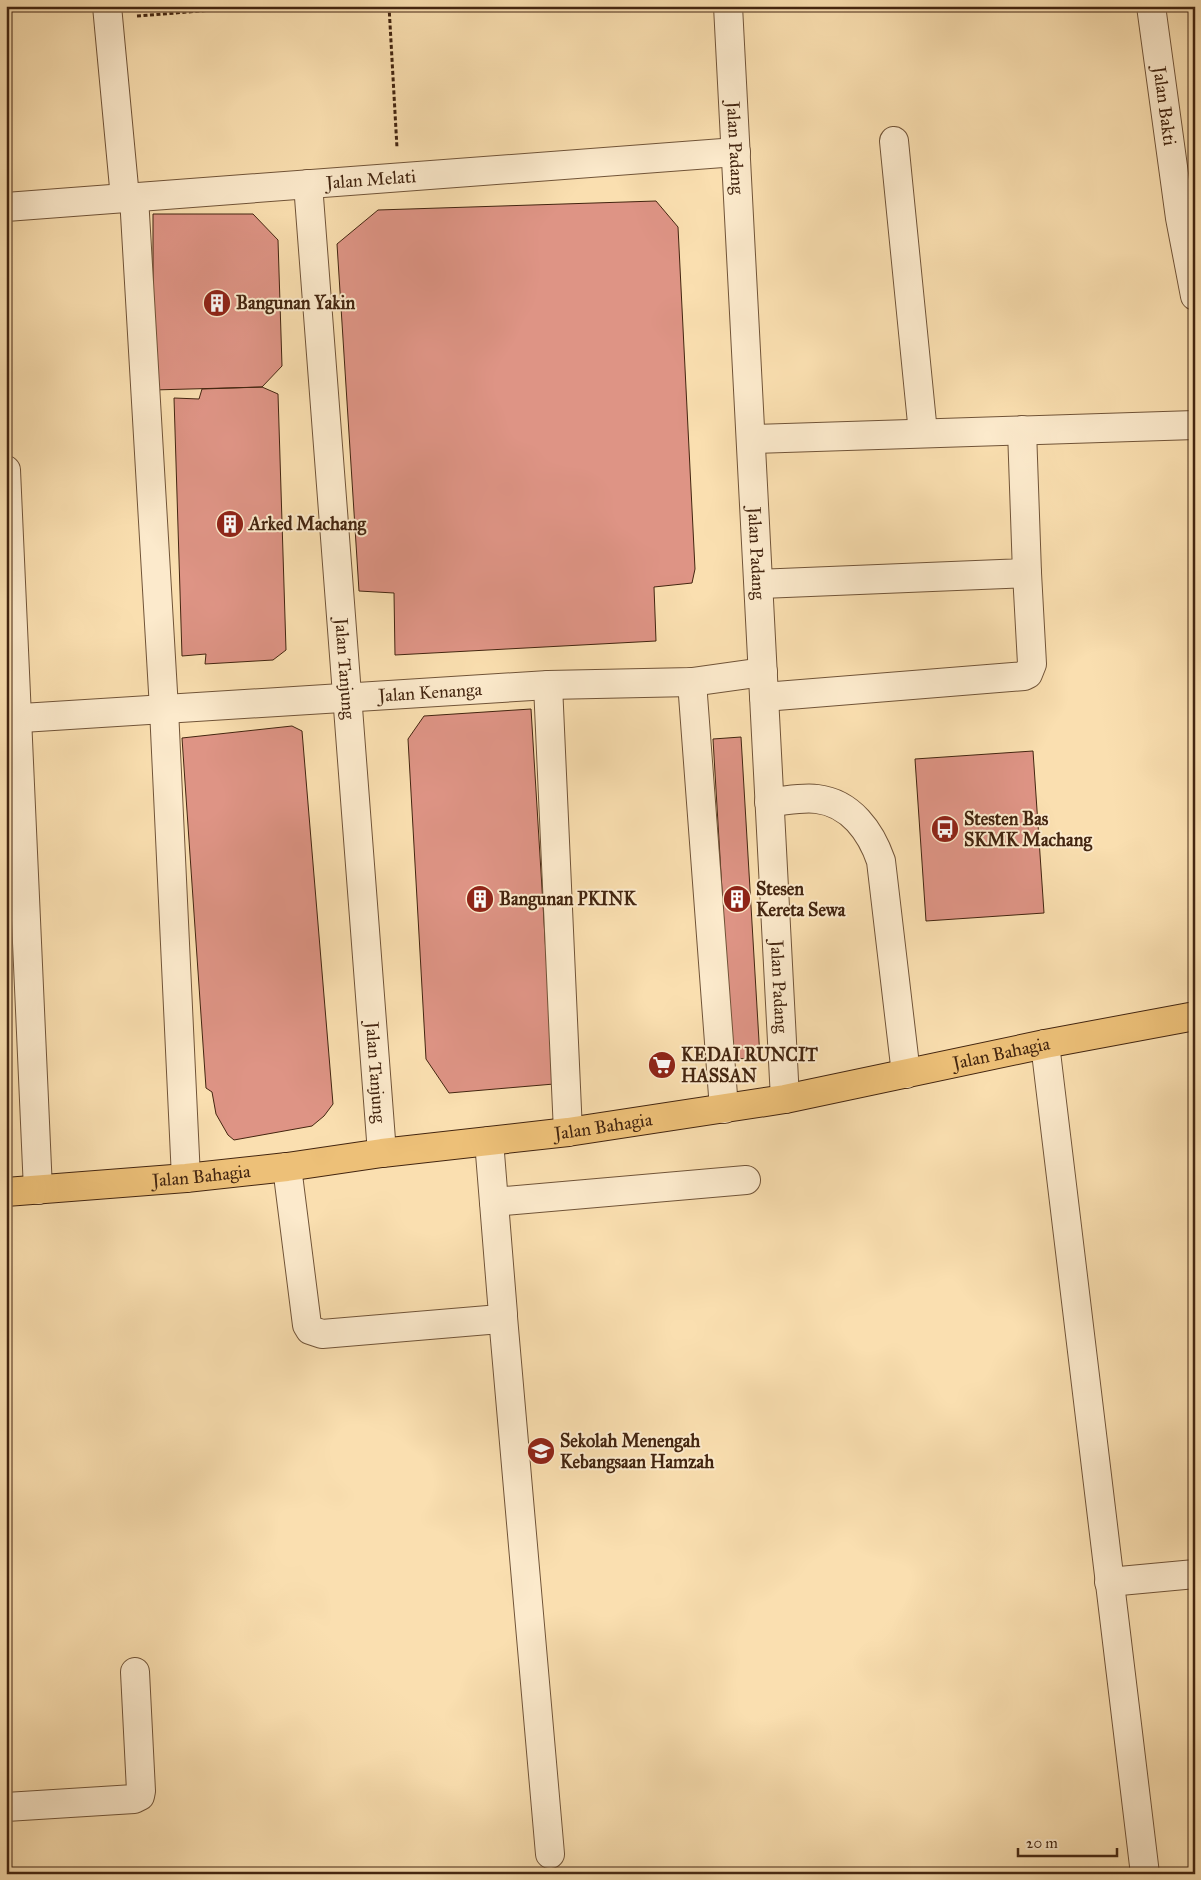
<svg xmlns="http://www.w3.org/2000/svg" width="1201" height="1880" font-family="'IM FELL Great Primer',serif">
<rect width="100%" height="100%" fill="#fadfb0"/>
<filter id="stains"><feTurbulence type="fractalNoise" baseFrequency=".004" numOctaves="4"/><feColorMatrix values="0 0 0 0 .2 0 0 0 0 .09 0 0 0 0 .02 0 0 0 .5 -.17"/></filter>
<radialGradient id="worn" r=".72"><stop offset=".6" stop-color="#630" stop-opacity="0"/><stop offset="1" stop-color="#630" stop-opacity=".3"/></radialGradient>
<path fill="#de9485" stroke="#432510" d="M656,201L678,227L695,569L692,583L654,587L656,641L395,655L394,593L359,591L337,244L378,210Z
M153,214H253L278,240L282,366L262,387L153,390Z
M262,387L278,394L286,650L273,660L205,664L206,654L182,656L174,398L199,399L202,389Z
M531,709L554,1084L449,1093L426,1059L408,739L424,716Z
M292,726L302,731L333,1104L324,1116L312,1126L234,1140L228,1135L216,1114L212,1092L206,1088L182,738Z
M741,737L760,1058L732,1059L713,739Z
M1033,751L1044,913L926,921L915,759Z"/>
<g fill="none" stroke-linecap="round" stroke-linejoin="round">
<defs>
<g id="minor">
<path d="M107,6L125,198"/>
<path id="s1" d="M728,6L785,1099"/>
<path id="s2" d="M1151,6L1180,218L1195,296"/>
<path d="M894,141L923,433"/>
<path id="s3" d="M308,184L382,1153"/>
<path d="M134,197L164,709L186,1178"/>
<path id="s4" d="M6,207L736,152"/>
<path d="M751,439L1195,425"/>
<path d="M6,470L38,1190"/>
<path d="M759,584L1027,573L1022,430"/>
<path d="M692,682L724,1109"/>
<path d="M548,685L568,1132"/>
<path d="M764,697L1024,676L1028,674L1032,664L1027,573"/>
<path id="s5" d="M6,719L548,685L692,682L763,672"/>
<path d="M769,802C785,801 802,797 817,799C851,803 871,832 881,861L906,1074"/>
<path d="M1045,1044L1145,1874"/>
<path d="M287,1167L307,1325L310,1330L322,1334L500,1319L503,1317V1314L489,1141"/>
<path d="M494,1202L746,1180"/>
<path d="M503,1317L550,1854"/>
<path d="M1109,1582L1195,1574"/>
<path d="M6,1807L134,1799L140,1796L141,1791L135,1672"/>
</g>
<g id="major">
<path id="s6" d="M6,1192L186,1178L287,1167L382,1153L568,1132L785,1099L1045,1044L1195,1016"/>
</g>
</defs>
<use href="#minor" stroke="#715438" stroke-width="30"/>
<use href="#major" stroke="#432510" stroke-width="30"/>
<path stroke="#432510" stroke-width="3" stroke-dasharray="4 2.5" stroke-linecap="butt" d="M389,6L397,148
M137,16L264,6"/>
<use href="#minor" stroke="#fceacc" stroke-width="28"/>
<use href="#major" stroke="#edc078" stroke-width="28"/>
</g>
<defs>
<symbol id="building-disc" viewBox="-11 -11 22 22"><circle r="9.5" fill="#8f2418" stroke="#fceacc"/><path d="M-4-6H4V6H1V3H-1V6H-4ZM-2.5-4.3h1.7v1.8h-1.7ZM.8-4.3h1.7v1.8H.8ZM-2.5-1h1.7V.8h-1.7ZM.8-1h1.7V.8H.8Z" fill="#fff"/></symbol>
<symbol id="bus-disc" viewBox="-11 -11 22 22"><circle r="9.5" fill="#8f2418" stroke="#fceacc"/><path d="M-5-6H5V4H4V6H2V4H-2V6H-4V4H-5ZM-3.5-4V0h7V-4ZM-3.5 1.2v1.5H-2V1.2ZM2 1.2v1.5H3.5V1.2Z" fill="#fff"/></symbol>
<symbol id="supermarket-disc" viewBox="-11 -11 22 22"><circle r="9.5" fill="#8f2418" stroke="#fceacc"/><path d="M-6-5.5h2.5l.6 2H6L4.5 2H-2.5L-4.4-4H-6ZM-1.5 3.2a1.3 1.3 0 1 0 .1 0ZM3 3.2a1.3 1.3 0 1 0 .1 0Z" fill="#fff"/></symbol>
<symbol id="school-disc" viewBox="-11 -11 22 22"><circle r="9.5" fill="#8f2418" stroke="#fceacc"/><path d="M0-5L7-2L0 1L-7-2ZM-4 1L0 2.5L4 1V4Q0 6-4 4Z" fill="#fff"/></symbol>
</defs>
<g fill-rule="evenodd">
<use href="#building-disc" x="201" y="287" width="32" height="32"/>
<use href="#building-disc" x="214" y="508" width="32" height="32"/>
<use href="#bus-disc" x="929" y="813" width="32" height="32"/>
<use href="#building-disc" x="464" y="883" width="32" height="32"/>
<use href="#building-disc" x="721" y="883" width="32" height="32"/>
<use href="#supermarket-disc" x="646" y="1049" width="32" height="32"/>
<use href="#school-disc" x="525" y="1435" width="32" height="32"/>
</g>
<g text-anchor="middle" stroke-width="4" stroke-linejoin="round" paint-order="stroke">
<g font-size="18" fill="#432510" stroke="#fceacc">
<text dy="6" stroke="none"><textPath href="#s2" startOffset="101">Jalan Bakti</textPath></text>
<text dy="6" stroke="none"><textPath href="#s1" startOffset="142">Jalan Padang</textPath></text>
<text dy="6" stroke="none"><textPath href="#s4" startOffset="366">Jalan Melati</textPath></text>
<text dy="6" stroke="none"><textPath href="#s1" startOffset="548">Jalan Padang</textPath></text>
<text dy="6" stroke="none"><textPath href="#s3" startOffset="486">Jalan Tanjung</textPath></text>
<text dy="6" stroke="none"><textPath href="#s5" startOffset="425">Jalan Kenanga</textPath></text>
<text dy="6" stroke="none"><textPath href="#s1" startOffset="982">Jalan Padang</textPath></text>
<text dy="6" stroke="none"><textPath href="#s6" startOffset="1006">Jalan Bahagia</textPath></text>
<text dy="6" stroke="none"><textPath href="#s3" startOffset="891">Jalan Tanjung</textPath></text>
<text dy="6" stroke="none"><textPath href="#s6" startOffset="601">Jalan Bahagia</textPath></text>
<text dy="6" stroke="none"><textPath href="#s6" startOffset="196">Jalan Bahagia</textPath></text>
</g>
<g font-size="18" font-weight="bold" fill="#432510" stroke="#fceacc" text-anchor="start">
<text x="236" y="309">Bangunan Yakin</text>
<text x="249" y="530">Arked Machang</text>
<text x="964" y="825">Stesten Bas<tspan x="964" dy="21">SKMK Machang</tspan></text>
<text x="756" y="895">Stesen<tspan x="756" dy="21">Kereta Sewa</tspan></text>
<text x="499" y="905">Bangunan PKINK</text>
<text x="681" y="1061">KEDAI RUNCIT<tspan x="681" dy="21">HASSAN</tspan></text>
<text x="560" y="1447">Sekolah Menengah<tspan x="560" dy="21">Kebangsaan Hamzah</tspan></text>
</g>
</g>
<rect width="1201" height="1880" fill="none" stroke="#fadfb0" stroke-width="25"/>
<rect x="8" y="8" width="1186" height="1865" fill="none" stroke="#432510" stroke-width="2.5"/>
<rect x="12" y="12" width="1176" height="1855" fill="none" stroke="#432510"/>
<path d="M1018 1848v8h99v-8" fill="none" stroke="#432510" stroke-width="2.5"/>
<text x="1026" y="1848" font-size="15" fill="#432510" stroke="#fceacc" stroke-width="4" paint-order="stroke">20 m</text>
<rect width="100%" height="100%" filter="url(#stains)"/>
<rect width="100%" height="100%" fill="url(#worn)"/>
</svg>
